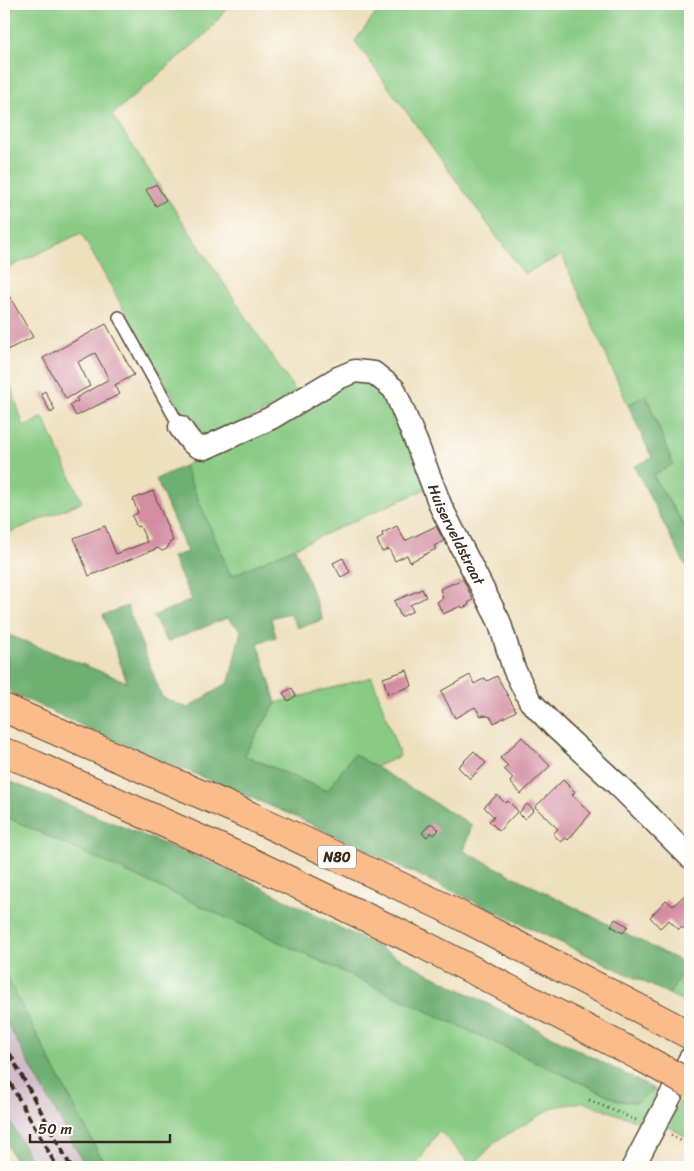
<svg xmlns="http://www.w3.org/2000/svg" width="694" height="1171" font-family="Sriracha,sans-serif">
<rect width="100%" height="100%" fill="#fdfcf7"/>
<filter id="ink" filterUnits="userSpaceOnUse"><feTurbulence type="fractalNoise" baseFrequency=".02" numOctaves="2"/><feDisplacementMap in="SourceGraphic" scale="10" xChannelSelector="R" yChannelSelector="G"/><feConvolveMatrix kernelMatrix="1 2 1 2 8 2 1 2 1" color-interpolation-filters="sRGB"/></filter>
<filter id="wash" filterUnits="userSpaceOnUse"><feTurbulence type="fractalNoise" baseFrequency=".0096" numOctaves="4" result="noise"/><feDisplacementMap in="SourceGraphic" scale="20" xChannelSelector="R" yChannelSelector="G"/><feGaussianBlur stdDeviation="1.12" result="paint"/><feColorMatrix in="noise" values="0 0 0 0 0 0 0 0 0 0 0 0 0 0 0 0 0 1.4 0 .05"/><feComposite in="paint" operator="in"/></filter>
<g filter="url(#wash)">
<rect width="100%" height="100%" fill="#eedfbd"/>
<path fill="#d1bdc9" d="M4,1018L62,1121L86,1167H35L4,1110Z"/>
<path fill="#89cb84" stroke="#627a51" d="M4,4H230L208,32L112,115L298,395L211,438L200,433L186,420L81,233L4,270Z
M383,4H690V527L687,529L653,476L672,464L646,395L628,405L562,255L524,274L355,41Z
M5,368L24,427L43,417L82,502L4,535V369Z
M355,378L380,383L428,488L231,576L184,466Z
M372,677L400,756L375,767L354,755L327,791L244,755L276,703Z
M4,816L264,935L620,1101L637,1102L654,1089L661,1095L651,1116L642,1123L583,1102L554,1107L498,1140L472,1166L439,1130L415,1167H106L4,972Z
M688,965L690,966V1005L669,994Z
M680,1101L690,1108V1139L666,1125Z"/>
<path fill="#6eaf72" stroke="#546c48" d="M646,395L673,464L653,476L690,535V569L684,563L634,466L652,458L628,405Z
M184,466L231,576L295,547L323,620L298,628L289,613L271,618L276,637L258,643L276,703L244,755L327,791L354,754L472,825L464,851L688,965L669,994L294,816L98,733L4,689V633L127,682L103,615L127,606L162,697L188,708L229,682L241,630L227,618L167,642L153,616L192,600L172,557L187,552L156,479Z
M4,779L224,868L654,1089L637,1102L620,1101L264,935L4,816Z
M4,972L106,1167H86L4,1018Z
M4,1110L35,1167H19L4,1140Z"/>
<g id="blocks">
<path fill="#d38da3" d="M156,184L166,200L156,206L146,190Z
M4,287L33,337L7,350L4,345Z
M106,324L134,375L115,385L120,394L76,416L70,405L78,401L76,398L109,379L95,353L78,362L90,386L66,399L43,358Z
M45,391L55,410L51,413L41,394Z
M153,491L173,541L170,542L167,549L162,551L158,548L89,576L74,538L105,526L116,554L147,542L140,526L137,527L132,516L138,513L133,499Z
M397,526L405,541L436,526L444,541L434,546L436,549L410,562L407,555L395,561L389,549L382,552L377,540L383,537L382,533Z
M343,558L350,572L341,577L333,563Z
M463,579L473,600L468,603L469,605L462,608L461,606L443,614L437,602L443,598L440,589Z
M422,589L426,597L410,605L413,611L401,617L394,601Z
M407,670L412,686L388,694L383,678Z
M470,675L474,684L485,678L487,681L497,676L516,711L494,723L491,717L484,715L481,716L475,707L455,718L441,691Z
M292,688L296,696L288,701L283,693Z
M522,737L550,766L521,794L510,782L513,778L504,769L508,766L500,758Z
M474,751L486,763L470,779L458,767Z
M563,780L575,792L572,795L591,813L568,840L566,838L561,842L553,834L558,829L535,807Z
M497,795L505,803L508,801L518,811L499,831L489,821L494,817L484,807Z
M527,804L534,810L525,819L518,814Z
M431,823L439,830L434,835L431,832L427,837L422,833Z
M690,890V927L686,931L682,927L679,930L669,920L660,928L650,917L666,900L673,906Z
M615,919L628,926L623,933L611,926Z"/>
</g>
</g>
<g filter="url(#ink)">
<use href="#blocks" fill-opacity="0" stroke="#564536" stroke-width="1"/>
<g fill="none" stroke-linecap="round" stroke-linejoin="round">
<defs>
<path id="service" d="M119,317L180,427"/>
<g id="minor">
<path id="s1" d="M180,427C187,436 192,448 205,448L271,418L338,378L355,371L374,373L394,389L417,444L441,507L499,621L514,669L530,701L555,727L619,786L690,857"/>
<path d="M633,1167L690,1059"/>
</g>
<path id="trunk" d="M4,708L253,817L442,906L690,1035
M4,752L35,765L253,863L424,945L641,1057"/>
</defs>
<use href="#service" stroke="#564536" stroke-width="14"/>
<use href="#minor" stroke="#564536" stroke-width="25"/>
<use href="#trunk" stroke="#564536" stroke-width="30"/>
<path stroke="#564536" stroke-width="3" stroke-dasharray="1 4" stroke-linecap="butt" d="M589,1100L636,1120
M671,1135L690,1146"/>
<use href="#service" stroke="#fff" stroke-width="11"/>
<use href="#minor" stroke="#fff" stroke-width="22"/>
<use href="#trunk" stroke="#f9bc8a" stroke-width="28"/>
<path stroke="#3b2a1e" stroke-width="4" stroke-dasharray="8 4" stroke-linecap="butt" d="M4,1043L71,1167
M4,1072L57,1167"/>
<defs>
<path id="trunk-bridge" d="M641,1057L690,1084"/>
</defs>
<use href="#trunk-bridge" stroke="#564536" stroke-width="30" stroke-linecap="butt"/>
<use href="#trunk-bridge" stroke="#f9bc8a" stroke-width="28"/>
</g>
</g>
<g text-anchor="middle" stroke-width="4.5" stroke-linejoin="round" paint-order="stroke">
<rect fill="#fdfcf7" stroke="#75695f" stroke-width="1" x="318" y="845.5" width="38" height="23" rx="4"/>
<g font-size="14" font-weight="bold" fill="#3b2a1e">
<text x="337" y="862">N80</text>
</g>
<g font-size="15" fill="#3b2a1e" stroke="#fdfcf7">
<text dy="5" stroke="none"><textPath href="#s1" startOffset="406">Huiserveldstraat</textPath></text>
</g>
</g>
<rect width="694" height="1171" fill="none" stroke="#fdfcf7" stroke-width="20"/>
<path d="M30 1134v8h140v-8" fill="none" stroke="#3b2a1e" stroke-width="2.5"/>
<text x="38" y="1134" font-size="15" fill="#3b2a1e" stroke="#fdfcf7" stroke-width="4" paint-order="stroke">50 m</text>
</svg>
